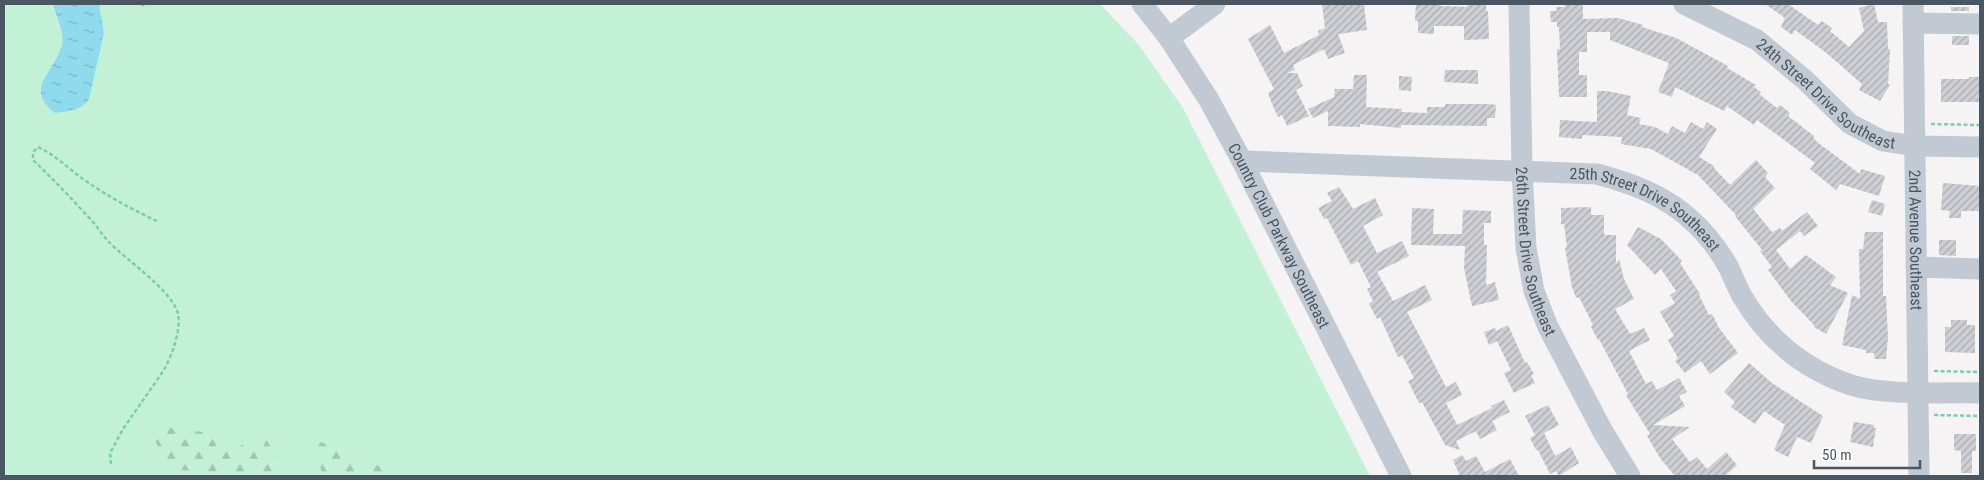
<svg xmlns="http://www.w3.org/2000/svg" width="1984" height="480" font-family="'Roboto Condensed',sans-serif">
<defs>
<pattern id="forest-firs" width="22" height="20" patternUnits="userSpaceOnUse" patternTransform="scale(1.25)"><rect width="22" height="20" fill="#c3f1d5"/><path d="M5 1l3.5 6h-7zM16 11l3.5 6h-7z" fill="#a0c6b0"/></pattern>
<pattern id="water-ripples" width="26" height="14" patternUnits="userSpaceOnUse" patternTransform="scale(1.25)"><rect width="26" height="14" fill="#90daee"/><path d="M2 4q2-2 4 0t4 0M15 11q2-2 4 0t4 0" fill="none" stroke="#78b4c4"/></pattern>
<pattern id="building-hatch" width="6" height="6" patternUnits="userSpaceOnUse" patternTransform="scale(1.25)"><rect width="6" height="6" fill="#cdcfd5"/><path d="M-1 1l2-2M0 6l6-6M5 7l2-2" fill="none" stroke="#a8abb0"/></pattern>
</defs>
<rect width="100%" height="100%" fill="#f5f3f3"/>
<path fill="#c3f1d5" d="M4,4H1100L1138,44L1183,108L1370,476H4Z"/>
<path fill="url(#forest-firs)" d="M145,424L202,432L236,447L265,438L289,475L172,470Z
M306,436L403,476H324Z"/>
<path fill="url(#water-ripples)" d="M53,4H99L104,33L89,99C81,111 69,111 55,113C23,88 55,72 62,45C65,32 56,16 53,4Z"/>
<path fill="url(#building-hatch)" d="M1322,4H1364L1367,30L1338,34L1345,53L1328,59L1324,49L1293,65L1295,70L1287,73H1297L1303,86L1296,90L1309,116L1287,126L1282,115L1278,117L1272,104L1268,93L1274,89L1248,39L1270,25L1284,53L1319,35L1318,31L1325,28Z
M1416,4H1440V6L1467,7V4H1486V11H1488L1489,39L1464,40V26H1434V34L1418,33V21H1415Z
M1765,4H1788L1818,25L1822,21L1832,28L1830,31L1849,47L1864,31L1859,8L1874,4L1878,22H1887L1888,49H1890L1888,84L1890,85L1880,101L1859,90L1862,84L1824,51L1795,30L1792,35L1781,27L1785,18Z
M1565,5H1583V19L1618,18L1643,25L1642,27L1676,38L1728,66L1727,68L1756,85L1754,87L1761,92L1759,94L1777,108L1780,105L1790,113L1788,116L1814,136L1813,137L1817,142L1860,174L1861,169L1885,176L1879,196L1840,184L1836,190L1810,169L1815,163L1757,120L1754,125L1727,106L1724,111L1675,87L1672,97L1658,92L1669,63L1610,40V32H1587V52H1579V75H1587V97H1559L1557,49H1560L1559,27H1557V22H1551L1550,11H1557L1556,7H1565Z
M1951,7H1969V11H1951Z
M1952,36H1969V45H1952Z
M1445,70H1478V84L1444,82Z
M1354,75H1367L1366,107L1402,109L1401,112L1427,113V107H1445V104H1489L1496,105L1495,118H1487V126L1408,125H1401V128L1360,124V127L1328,126V111L1313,118L1308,109L1334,97L1335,89H1353Z
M1399,76L1412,77L1411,91L1399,90Z
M1969,77H1980V102H1941V79H1969Z
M1597,91H1607L1631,96L1627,115L1641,118L1639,124L1655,127L1668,134L1672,126L1685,133L1691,122L1703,129L1707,122L1717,129L1699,157L1714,166V168L1730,185L1756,160L1768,173L1765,177L1775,188L1754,208V210L1772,232L1780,228L1782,231L1807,212L1818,226L1804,236L1800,231L1776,250L1790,269L1806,255L1836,277L1830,285L1848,293L1826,334L1814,327V325L1791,301L1768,270L1772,267L1760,251L1762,250L1735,216L1736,215L1698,175L1651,149L1621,144L1622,137L1582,135V139L1559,137L1560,120L1597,122Z
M1943,183L1980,186V211H1961V218H1949L1950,211L1941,210Z
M1339,187L1353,209L1375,198L1383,215L1363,226L1377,253L1402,241L1409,256L1377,272L1393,301L1425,285L1432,300L1407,312L1446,387L1456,382L1462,395L1446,403L1457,425L1492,408L1491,406L1504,400L1510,412L1492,421L1497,430L1480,439L1476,431L1456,441L1460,450L1445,445L1422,402L1419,403L1408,381L1414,378L1402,355L1398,357L1380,317L1377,319L1369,304L1373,301L1367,289L1371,287L1358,261L1351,265L1327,218L1324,219L1318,208L1332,201L1327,193Z
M1872,200L1885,204L1882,216L1868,212Z
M1591,207V215H1604V235H1616V264L1619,259L1624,279L1634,299L1615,309L1630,334L1644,328L1650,340L1629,351L1646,384L1652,381L1657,390L1679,378L1687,392L1679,396L1685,406L1653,425L1690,427L1672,439L1690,462L1697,457L1707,469L1726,452L1737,465L1725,476H1675L1660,458L1647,436L1650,434L1626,395L1628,394L1599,339L1598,340L1591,327L1593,325L1579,297L1576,298L1572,287L1565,248L1567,247L1564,224H1561V208Z
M1412,208L1434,209L1433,234H1462L1463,210L1491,211V223H1484V245H1487L1486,285L1495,282L1499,300L1472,306L1464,268L1465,246L1411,245Z
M1638,227L1661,239L1682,261L1680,263L1700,294L1699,295L1709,315L1712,314L1719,328L1738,353L1710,374L1701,361L1685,373L1675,361L1678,358L1668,340L1674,336L1660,312L1675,303L1670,295L1676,291L1661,269L1655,275L1627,245Z
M1865,232H1883V296H1886L1888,337L1886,359H1875L1874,353H1866V350L1842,345L1852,295L1860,299L1859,249H1863Z
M1939,240H1956V256L1939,255Z
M1951,320H1967V325H1975V353L1945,352V327H1951Z
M1508,325L1525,363L1527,362L1534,374L1531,375L1535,383L1514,393L1504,373L1511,370L1497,341L1489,345L1484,332L1495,328L1496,331Z
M1749,363L1772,383L1823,416L1811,443L1797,437L1788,457L1774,450L1785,425L1764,411L1755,424L1731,407L1735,402L1724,392Z
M1548,405L1559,425L1544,433L1555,456L1571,447L1579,463L1559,476L1556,471L1550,474L1538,450H1536L1530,438L1535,435L1525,416Z
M1854,422L1874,425V428H1876L1873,447L1850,442Z
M1954,434H1976V451H1972V473H1961V451L1954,450Z
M1462,455L1466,461L1476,456L1485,472L1510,459L1519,476H1460L1453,460Z"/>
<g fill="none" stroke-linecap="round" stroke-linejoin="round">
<path stroke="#7ad0a6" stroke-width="2.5" stroke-dasharray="4 2.5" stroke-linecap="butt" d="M142,4L144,6
M1931,124L1980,125
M1934,371L1980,372
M1934,415L1980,416
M111,464L110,453L123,429L164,370C172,355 181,331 178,314C173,291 125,259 109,242C103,236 98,228 92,221C73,200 54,180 33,160V152L38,147C55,155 68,168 83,179C107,196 133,210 159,222"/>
<g stroke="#c1cad2" stroke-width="21">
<path id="s1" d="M1142,4L1169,38L1209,100L1242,161L1401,476"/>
<path id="s2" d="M1519,4L1522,170L1526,248L1534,291L1548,327L1602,430L1630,476"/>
<path id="s3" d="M1684,4L1757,40L1805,80L1850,124L1883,141L1915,146L1980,147"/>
<path id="s4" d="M1913,4L1919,476"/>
<path d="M1913,23L1980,24"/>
<path d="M1169,38L1215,4"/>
<path id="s5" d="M1242,161L1597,174C1630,183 1662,194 1689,218C1704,231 1719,250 1729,268C1733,277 1737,287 1742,296C1767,339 1804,369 1851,385C1885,396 1944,392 1980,393"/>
<path d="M1916,267L1980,269"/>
</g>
</g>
<g text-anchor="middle" stroke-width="4" stroke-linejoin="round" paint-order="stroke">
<g font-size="16" fill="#4a5661" stroke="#fff">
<text dy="6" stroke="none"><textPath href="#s3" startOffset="170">24th Street Drive Southeast</textPath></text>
<text dy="6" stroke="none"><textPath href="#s5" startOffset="414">25th Street Drive Southeast</textPath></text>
<text dy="6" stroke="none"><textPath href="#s1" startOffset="270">Country Club Parkway Southeast</textPath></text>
<text dy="6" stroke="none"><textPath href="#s4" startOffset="236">2nd Avenue Southeast</textPath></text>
<text dy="6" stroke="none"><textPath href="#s2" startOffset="249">26th Street Drive Southeast</textPath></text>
</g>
</g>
<rect width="1984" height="480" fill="none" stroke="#4a5661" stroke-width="10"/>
<path d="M1814 460v8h106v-8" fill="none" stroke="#4a5661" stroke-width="2.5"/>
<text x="1822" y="460" font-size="15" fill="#4a5661" stroke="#ffffff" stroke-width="4" paint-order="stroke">50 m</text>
</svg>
